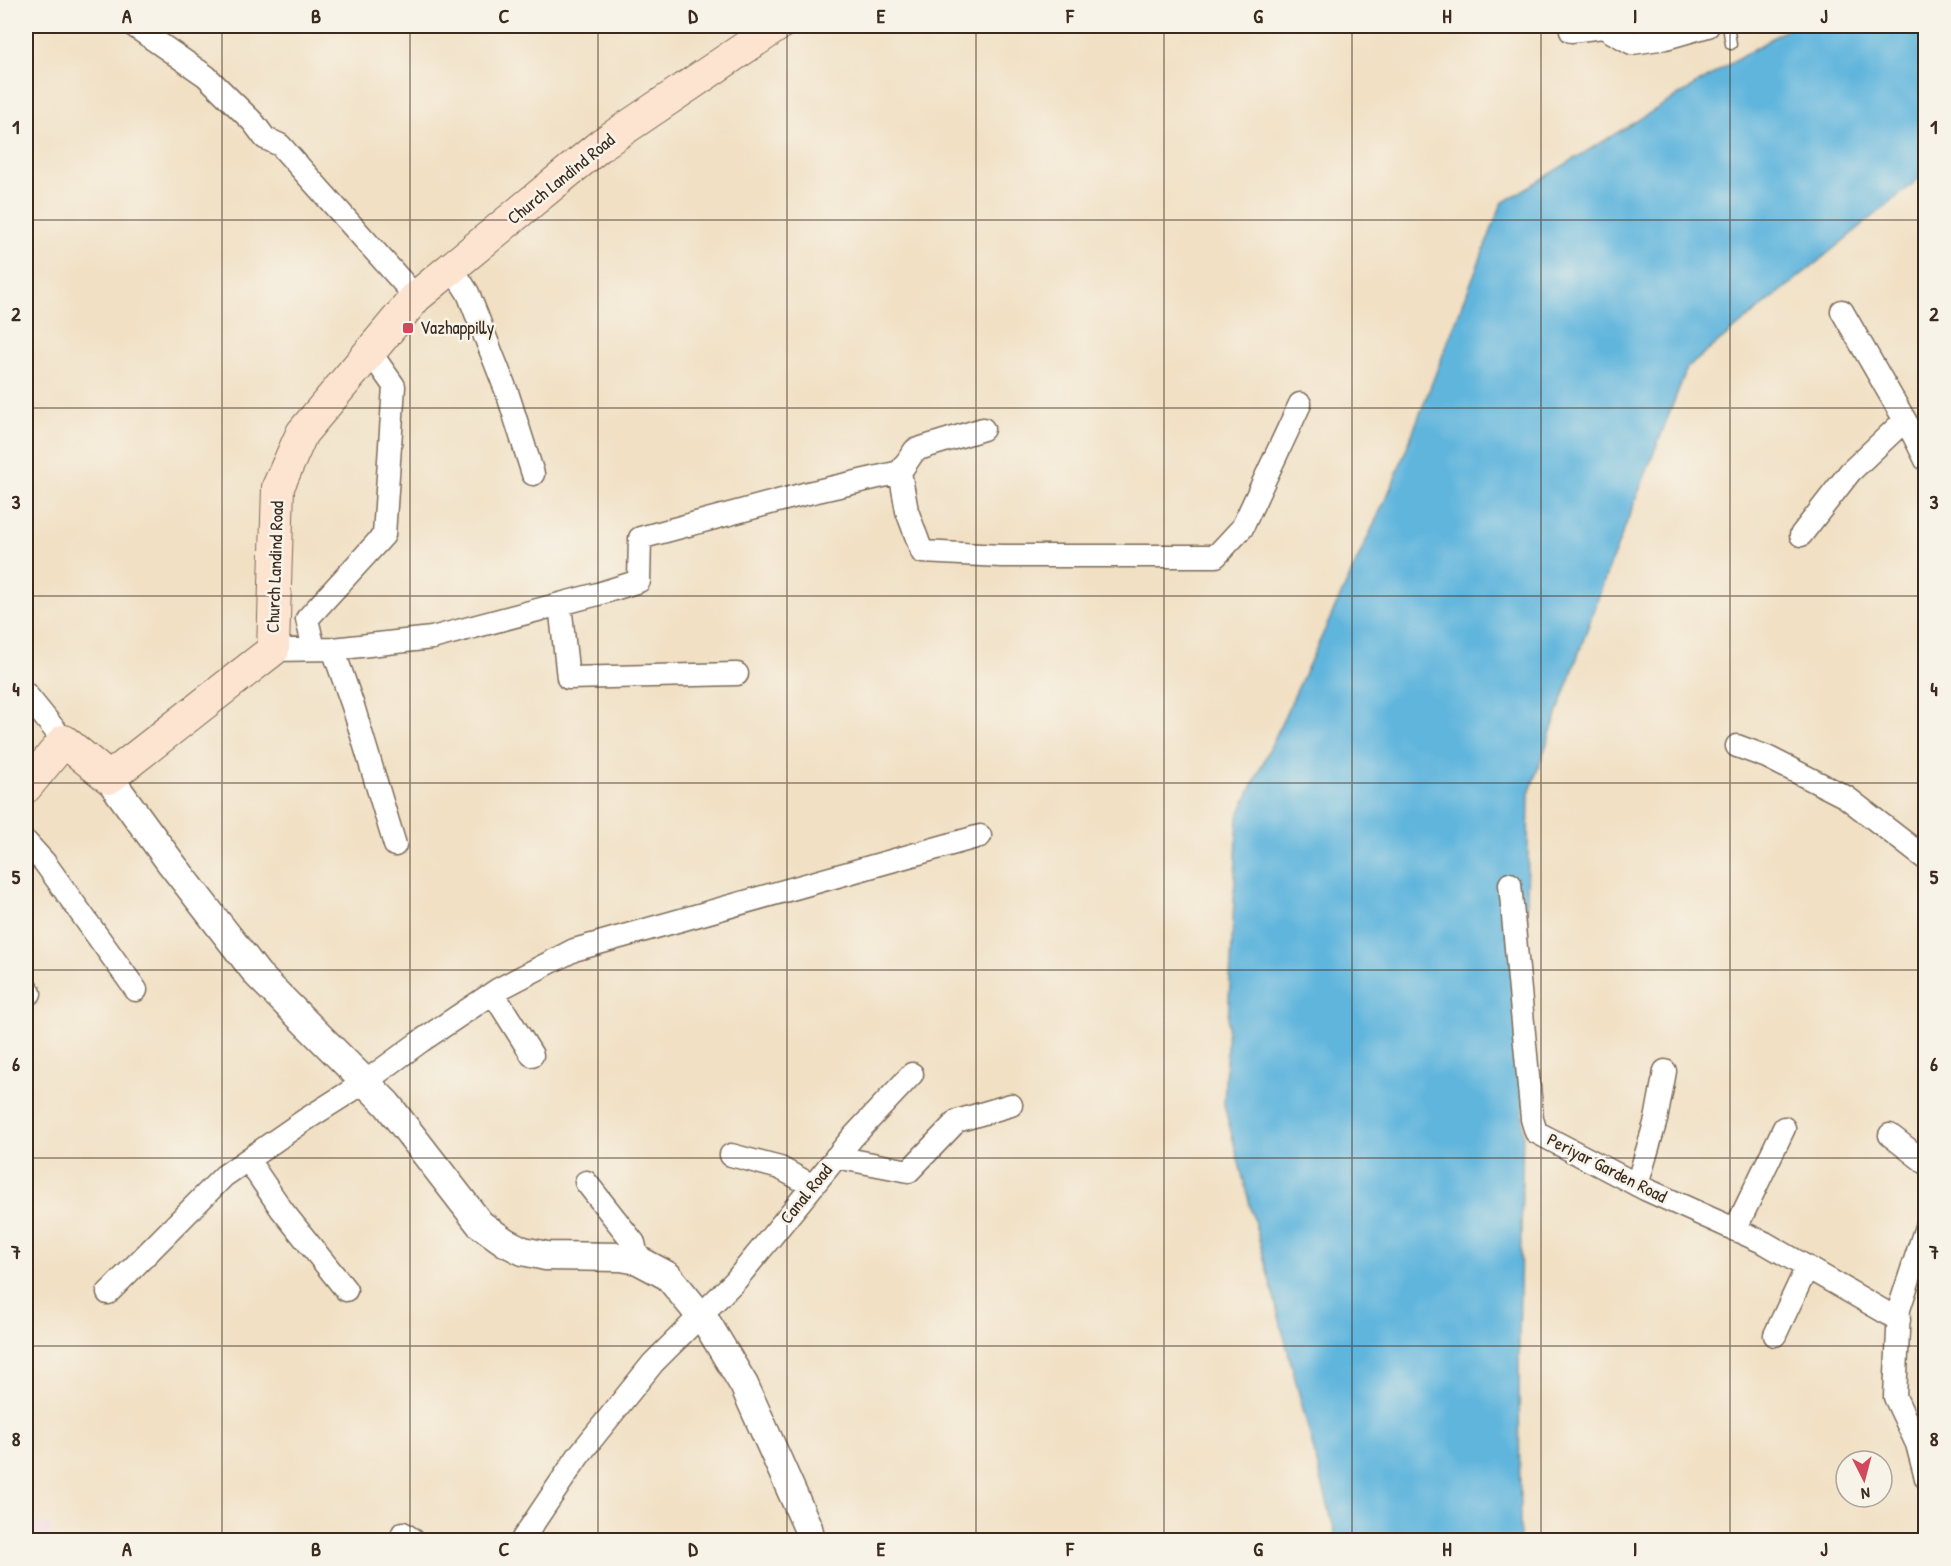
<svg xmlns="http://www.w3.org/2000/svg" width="1951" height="1566" font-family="'Patrick Hand',sans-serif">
<rect width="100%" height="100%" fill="#f7f3e8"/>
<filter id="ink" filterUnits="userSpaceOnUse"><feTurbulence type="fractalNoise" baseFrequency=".0167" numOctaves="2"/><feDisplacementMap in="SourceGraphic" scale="12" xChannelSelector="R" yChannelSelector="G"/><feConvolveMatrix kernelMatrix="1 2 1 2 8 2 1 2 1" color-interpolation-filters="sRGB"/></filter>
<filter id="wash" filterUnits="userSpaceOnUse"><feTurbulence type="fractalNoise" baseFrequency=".008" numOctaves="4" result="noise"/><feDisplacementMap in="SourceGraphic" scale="24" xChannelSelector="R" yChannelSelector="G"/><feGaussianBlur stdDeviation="1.35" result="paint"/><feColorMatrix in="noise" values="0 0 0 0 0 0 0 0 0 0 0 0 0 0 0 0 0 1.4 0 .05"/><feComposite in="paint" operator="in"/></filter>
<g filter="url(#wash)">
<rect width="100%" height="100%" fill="#f1e0c4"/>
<path fill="#f1d0e2" d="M26,1522L51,1526V1540H26Z"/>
<path fill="#61b5dd" stroke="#4e707e" stroke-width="1.5" d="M1792,26H1925V174L1687,368L1607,573L1529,794L1519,1346L1520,1540H1337L1224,1105L1238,817L1393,483L1502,203Z"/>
</g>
<g filter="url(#ink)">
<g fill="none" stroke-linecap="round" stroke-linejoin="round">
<defs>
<path id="service" d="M1728,26L1731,44"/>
<path id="minor" d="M134,26L206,76L253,122L265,138L280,145L416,297
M1571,31L1603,27L1632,43L1666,38L1708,26
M452,268L468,293L508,395L533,474
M1842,311L1914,436L1926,460
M900,472L907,511L922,552L1001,556H1216L1242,528L1300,404
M1801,535L1850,472L1905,420
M560,604L568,678L737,674
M314,649L307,619L384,535L394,386L370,352
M333,649L353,706L395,845
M273,650L333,649L432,638L598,594L639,581L640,538L804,494L900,472L915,450L983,429
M26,694L64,741
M1737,746L1767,757L1846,797L1926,859
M26,842L45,863L136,990
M1510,884L1532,1119L1536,1132L1645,1189L1765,1243L1899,1320
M26,987L30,993
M493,993L532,1055
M1890,1135L1926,1163
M731,1155L780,1168L813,1186
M836,1157L909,1171L957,1121L1011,1105
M248,1160L282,1210L346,1290
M586,1182L634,1243L638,1260
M1637,1185L1656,1120L1665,1071
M1926,1227L1899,1309L1895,1397L1917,1444L1926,1478
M1735,1230L1784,1128
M108,1293L224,1176L305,1120L365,1082L421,1041L499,989L574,950L980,836
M1775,1335L1807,1267
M403,1533L413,1540
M522,1540L579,1455L653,1363L736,1280L852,1138L912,1074"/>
<path id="tertiary" d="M109,778L171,863L258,975L387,1104L480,1224L505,1242L523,1251L546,1256L621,1257L638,1260L668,1276L708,1325L744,1385L808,1528L811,1540"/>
<path id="secondary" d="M26,787L64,741L109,778L273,650L278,487L302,433L416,297L602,144L777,26"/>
</defs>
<use href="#service" stroke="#7b6a58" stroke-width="13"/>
<use href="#minor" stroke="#7b6a58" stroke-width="25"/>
<use href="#tertiary" stroke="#7b6a58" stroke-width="31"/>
<use href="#secondary" stroke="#7b6a58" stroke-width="34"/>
<use href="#service" stroke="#fff" stroke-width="10"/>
<use href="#minor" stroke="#fff" stroke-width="22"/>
<use href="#tertiary" stroke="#fff" stroke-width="28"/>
<use href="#secondary" stroke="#fde4d1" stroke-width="32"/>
</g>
</g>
<path fill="none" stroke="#3b2a1e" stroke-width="1.5" stroke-opacity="0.55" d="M222,26V1540M410,26V1540M598,26V1540M787,26V1540M976,26V1540M1164,26V1540M1352,26V1540M1541,26V1540M1730,26V1540M26,220H1926M26,408H1926M26,596H1926M26,783H1926M26,970H1926M26,1158H1926M26,1346H1926"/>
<rect fill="#d1495b" stroke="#f7f3e8" stroke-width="2" x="402" y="322" width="12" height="12" rx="3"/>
<g text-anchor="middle" stroke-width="5" stroke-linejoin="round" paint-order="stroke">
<g font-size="18" fill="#3b2a1e" stroke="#f7f3e8">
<text transform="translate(561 179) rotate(-39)" y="6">Church Landind Road</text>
<text transform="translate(275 567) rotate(-88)" y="6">Church Landind Road</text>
<text transform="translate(1607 1168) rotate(27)" y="6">Periyar Garden Road</text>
<text transform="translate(806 1194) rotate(-51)" y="6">Canal Road</text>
</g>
<g font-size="18" fill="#3b2a1e" stroke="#f7f3e8" text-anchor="start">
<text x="420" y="334">Vazhappilly</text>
</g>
</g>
<rect width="1951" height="1566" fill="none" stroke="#f7f3e8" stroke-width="66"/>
<g transform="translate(1864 1479) rotate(174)"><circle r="28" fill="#f7f3e8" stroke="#aca397" stroke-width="1.5"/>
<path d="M0-4.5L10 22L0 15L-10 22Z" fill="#d1495b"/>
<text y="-9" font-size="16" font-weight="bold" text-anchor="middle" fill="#3b2a1e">N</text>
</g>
<rect x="33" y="33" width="1885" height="1500" fill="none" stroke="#3b2a1e" stroke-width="2"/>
<g font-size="20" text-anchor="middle" font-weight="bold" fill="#3b2a1e">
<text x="127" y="23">A</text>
<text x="316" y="23">B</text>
<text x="504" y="23">C</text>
<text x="693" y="23">D</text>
<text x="881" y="23">E</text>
<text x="1070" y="23">F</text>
<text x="1258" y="23">G</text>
<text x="1447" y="23">H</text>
<text x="1635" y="23">I</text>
<text x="1824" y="23">J</text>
<text x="16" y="134">1</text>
<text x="1934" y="134">1</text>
<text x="16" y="321">2</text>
<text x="1934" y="321">2</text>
<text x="16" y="509">3</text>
<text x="1934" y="509">3</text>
<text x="16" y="696">4</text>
<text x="1934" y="696">4</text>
<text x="16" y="884">5</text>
<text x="1934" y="884">5</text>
<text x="16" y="1071">6</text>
<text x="1934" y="1071">6</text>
<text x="16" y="1259">7</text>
<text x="1934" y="1259">7</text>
<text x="16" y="1446">8</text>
<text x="1934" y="1446">8</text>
<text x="127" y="1556">A</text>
<text x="316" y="1556">B</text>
<text x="504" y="1556">C</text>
<text x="693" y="1556">D</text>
<text x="881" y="1556">E</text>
<text x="1070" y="1556">F</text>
<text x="1258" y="1556">G</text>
<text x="1447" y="1556">H</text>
<text x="1635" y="1556">I</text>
<text x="1824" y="1556">J</text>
</g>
</svg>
